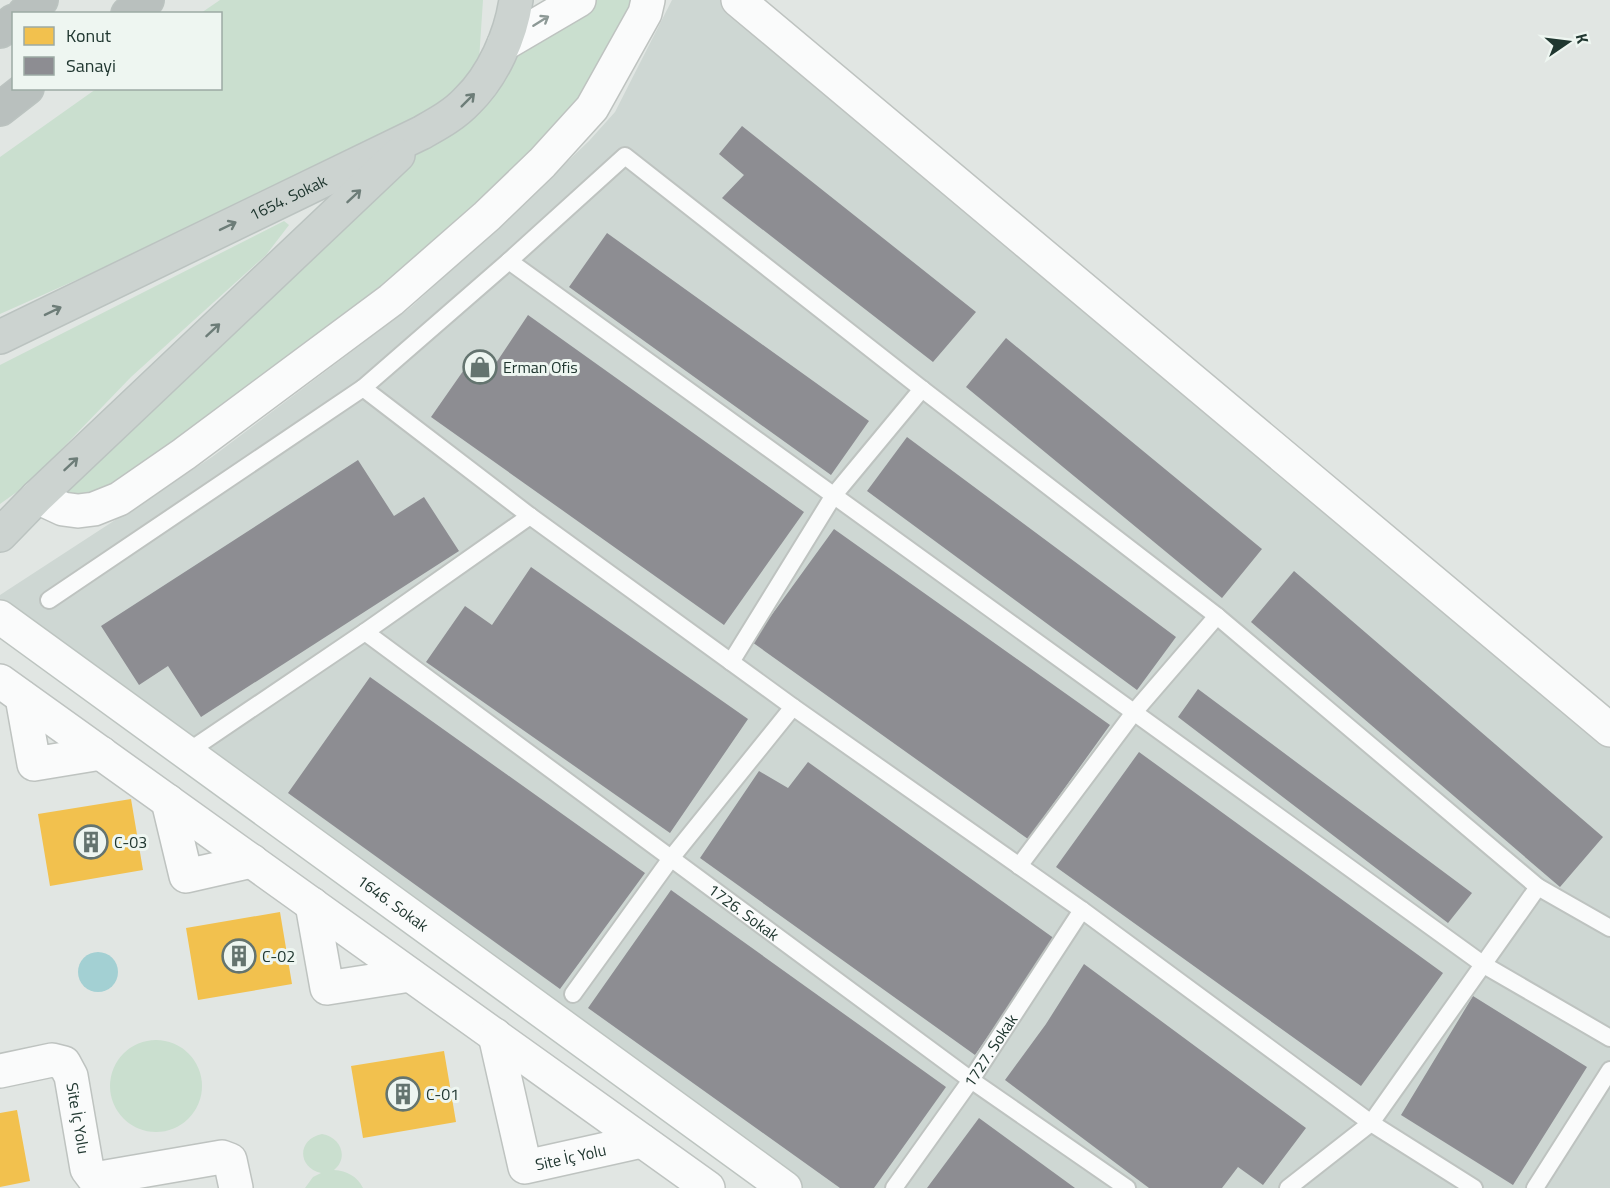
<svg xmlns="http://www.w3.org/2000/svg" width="1610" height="1188" font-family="'Titillium Web',sans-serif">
<rect width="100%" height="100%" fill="#e1e6e3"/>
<path fill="#ced7d3" d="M672,0H752L1610,716V1188H787L0,617V595L212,457L411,307L477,247L589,141L615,112Z"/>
<path fill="#cadfcf" d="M220,0H483L479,60L457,91L404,125L267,195L0,314V157L96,89L220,88V14L201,13Z
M579,0H648L542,163L116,500L37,497L476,91Z
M284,221L289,225L266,255L131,377L28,484L0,504V365Z
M110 1086a46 46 0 1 1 92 0a46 46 0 1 1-92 0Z
M322,1134C341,1137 349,1158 334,1170C347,1171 357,1176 363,1188H305L313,1177L321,1173C297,1167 297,1139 322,1134Z"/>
<path fill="#a3d0d3" d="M78 972a20 20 0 1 1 40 0a20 20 0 1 1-40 0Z"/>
<path fill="#f2c14e" d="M131,799L143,870L50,886L38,814Z
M280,912L292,984L198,1000L186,928Z
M444,1051L456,1122L363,1138L351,1066Z
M17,1110L30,1181L0,1187V1113Z"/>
<path fill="#8d8d92" d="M742,126L976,312L933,362L722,198L744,175L719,154Z
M607,233L869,421L831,475L569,287Z
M528,315L804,512L724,625L431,417L468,364L486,378Z
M1006,338L1262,549L1222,598L966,387Z
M907,437L1176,637L1137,690L867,491Z
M358,460L394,516L424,497L459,551L201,717L168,666L139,685L101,626Z
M834,529L1110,725L1028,839L752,642Z
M531,567L748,719L670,833L426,662L465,606L492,625Z
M1294,571L1603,837L1560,887L1251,622Z
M370,677L645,873L560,989L288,793Z
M1198,689L1472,893L1448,923L1178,717Z
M1139,752L1443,973L1361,1086L1056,867Z
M808,762L1055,939L975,1055L700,858L759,771L788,788Z
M671,890L946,1087L874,1188H840L588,1008Z
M1084,964L1306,1128L1263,1185L1238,1167L1222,1188H1149L1005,1080L1046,1024Z
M1473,996L1587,1067L1513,1185L1401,1115Z
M979,1118L1075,1188H927Z"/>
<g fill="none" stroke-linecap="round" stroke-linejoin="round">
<defs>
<g id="lane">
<path d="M509,261L1484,965L1610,1038"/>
<path d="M363,388L509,261L625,156L922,389L1217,616L1538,887L1610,928"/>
<path d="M49,600L363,388L530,516L793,707L1082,910L1371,1123L1474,1188"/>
<path id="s1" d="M365,632L971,1080L1127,1188"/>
<path d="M731,662L834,495L922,389"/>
<path d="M186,753L365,632L530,516"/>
<path d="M1019,866L1135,711L1217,616"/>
<path d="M573,994L672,857L793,707"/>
<path id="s2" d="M894,1188L971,1080L1082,910"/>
<path d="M1288,1188L1371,1123L1538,887"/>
<path d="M1535,1188L1610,1070"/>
</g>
<g id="street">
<path d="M738,0L1610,730"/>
<path d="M504,44L579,0"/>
<path d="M37,497L63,509L78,511L94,509L119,499L184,454L391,300L487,216L542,163L592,108L645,13L648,0"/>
<path d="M0,681L708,1188"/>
<path d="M22,697L34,764L101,753"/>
<path d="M168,801L186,876L252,861"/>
<path d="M312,904L327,988L410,975"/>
<path id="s3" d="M495,1035L525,1167L642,1141"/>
<path id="s4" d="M0,1071L52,1060L64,1063L71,1076L87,1169L93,1177L100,1178L222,1157L230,1160L236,1188"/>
</g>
<g id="secondary">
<path id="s5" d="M0,617L785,1188"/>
</g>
<g id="primary">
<path id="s6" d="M0,337L421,133C437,124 454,115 467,101C493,76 511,35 516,0"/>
<path d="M0,535L37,497L398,155"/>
</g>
<path id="highway" d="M24,14L41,0
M128,14L147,0
M0,31L14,21
M0,109L27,88"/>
</defs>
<use href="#lane" stroke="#bec3c0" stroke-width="20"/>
<use href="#street" stroke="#bec3c0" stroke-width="36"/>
<use href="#secondary" stroke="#bdc4c0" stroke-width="36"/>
<use href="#primary" stroke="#bbc3c0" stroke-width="36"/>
<use href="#highway" stroke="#bbc3c0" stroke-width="36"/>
<use href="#lane" stroke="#fafbfb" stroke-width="16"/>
<use href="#street" stroke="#fafbfb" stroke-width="33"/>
<use href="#secondary" stroke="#fafbfb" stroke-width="33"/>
<use href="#primary" stroke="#ccd3d0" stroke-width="33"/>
<use href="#highway" stroke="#b9c0be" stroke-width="33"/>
</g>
<defs><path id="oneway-shaft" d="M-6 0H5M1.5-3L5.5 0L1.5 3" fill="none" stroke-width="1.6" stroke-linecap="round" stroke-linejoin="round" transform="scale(1.5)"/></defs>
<use stroke="#8d9996" href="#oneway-shaft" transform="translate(541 21) rotate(-32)"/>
<g stroke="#6d7d78">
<use href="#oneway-shaft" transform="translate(468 100) rotate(-45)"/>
<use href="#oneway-shaft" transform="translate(354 196) rotate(-43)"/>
<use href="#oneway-shaft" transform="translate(228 226) rotate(-26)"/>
<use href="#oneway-shaft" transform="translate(53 311) rotate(-26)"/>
<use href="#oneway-shaft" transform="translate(213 330) rotate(-43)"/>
<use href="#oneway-shaft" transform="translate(71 464) rotate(-43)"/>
</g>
<defs>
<symbol id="shop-ring" viewBox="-11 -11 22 22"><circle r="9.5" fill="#eef6f1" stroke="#64746f" stroke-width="1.5"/><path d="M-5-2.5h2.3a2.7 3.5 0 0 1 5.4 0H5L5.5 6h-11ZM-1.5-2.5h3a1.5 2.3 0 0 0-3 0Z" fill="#64746f"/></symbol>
<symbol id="building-ring" viewBox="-11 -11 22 22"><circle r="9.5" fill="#eef6f1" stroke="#64746f" stroke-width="1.5"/><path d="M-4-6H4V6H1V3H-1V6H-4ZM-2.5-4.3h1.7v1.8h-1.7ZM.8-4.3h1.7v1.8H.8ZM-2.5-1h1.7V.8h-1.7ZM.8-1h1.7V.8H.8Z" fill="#64746f"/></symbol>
</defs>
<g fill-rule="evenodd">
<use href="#shop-ring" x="461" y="348" width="38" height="38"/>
<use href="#building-ring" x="72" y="823" width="38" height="38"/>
<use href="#building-ring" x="220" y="937" width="38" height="38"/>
<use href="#building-ring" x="384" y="1075" width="38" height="38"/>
</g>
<g text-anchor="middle" stroke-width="6" stroke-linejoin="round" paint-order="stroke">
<g font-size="16" fill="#203730" stroke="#eef6f1">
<text dy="6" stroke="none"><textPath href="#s6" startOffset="320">1654. Sokak</textPath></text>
<text dy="6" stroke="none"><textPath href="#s5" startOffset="486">1646. Sokak</textPath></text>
<text dy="6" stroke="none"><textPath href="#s1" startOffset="471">1726. Sokak</textPath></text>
<text dy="6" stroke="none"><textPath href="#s2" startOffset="168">1727. Sokak</textPath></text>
<text dy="6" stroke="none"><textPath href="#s4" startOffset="123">Site İç Yolu</textPath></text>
<text dy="6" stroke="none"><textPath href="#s3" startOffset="182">Site İç Yolu</textPath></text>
</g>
<g font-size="16" fill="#203730" stroke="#eef6f1" text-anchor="start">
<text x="503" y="373">Erman Ofis</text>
<text x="114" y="848">C-03</text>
<text x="262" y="962">C-02</text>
<text x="426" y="1100">C-01</text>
</g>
</g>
<rect x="12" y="12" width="210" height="78" fill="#eef6f1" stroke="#9caaa4" stroke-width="1.5"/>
<rect x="24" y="27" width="30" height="18" fill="#f2c14e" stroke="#9caaa4" stroke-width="1.5"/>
<text x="66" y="42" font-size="18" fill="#203730">Konut</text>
<rect x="24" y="57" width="30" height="18" fill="#8d8d92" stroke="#9caaa4" stroke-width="1.5"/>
<text x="66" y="72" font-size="18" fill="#203730">Sanayi</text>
<g transform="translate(1568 42) rotate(76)" stroke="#eef6f1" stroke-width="4.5" paint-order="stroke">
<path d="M0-4.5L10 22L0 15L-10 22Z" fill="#203730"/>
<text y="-9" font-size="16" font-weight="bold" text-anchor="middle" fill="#203730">K</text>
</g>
</svg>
